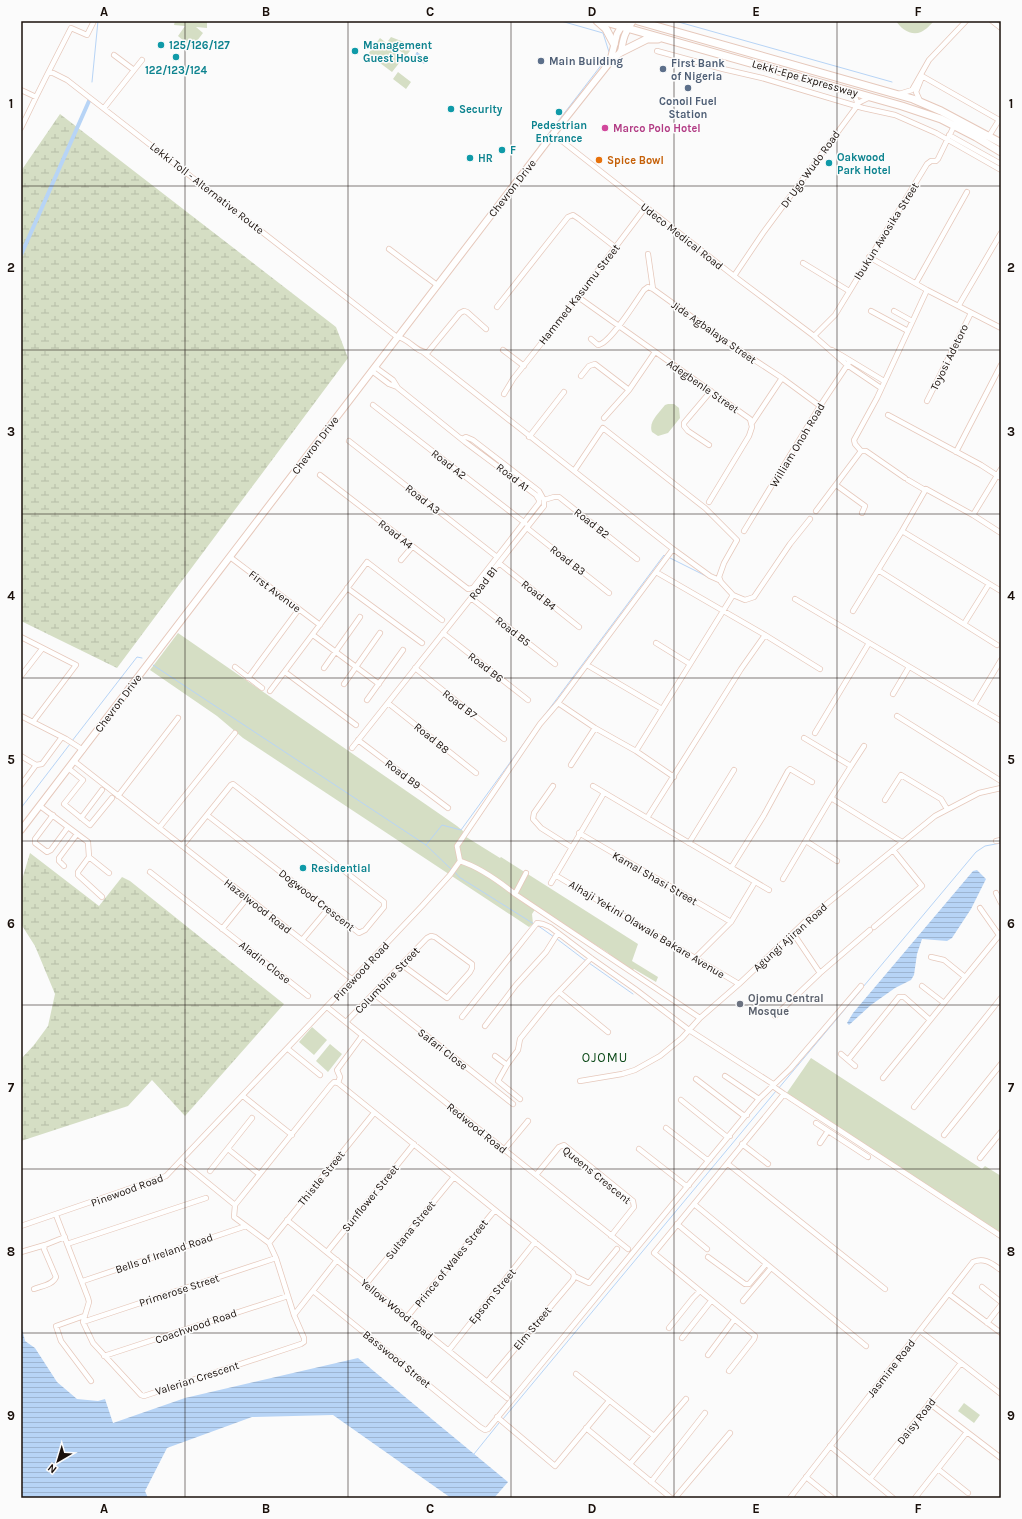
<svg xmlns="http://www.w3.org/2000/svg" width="1022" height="1519" font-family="Karla,sans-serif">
<defs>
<pattern id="wetland-marsh" width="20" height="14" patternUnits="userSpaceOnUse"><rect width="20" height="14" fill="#d5dec4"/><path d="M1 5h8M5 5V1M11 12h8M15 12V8" fill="none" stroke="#b6bda7"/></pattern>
<pattern id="water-rules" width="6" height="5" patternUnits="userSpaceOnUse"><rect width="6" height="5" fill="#b7d4f6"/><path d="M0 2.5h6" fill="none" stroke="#9db5d2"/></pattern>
</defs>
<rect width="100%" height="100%" fill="#fbfbfb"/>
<path fill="#d5dec4" d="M175,21H207V28L196,27L203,33L193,46L191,47L178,36L185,26L174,25Z
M896,21H934C931,24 926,30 921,32C911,36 901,29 896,21Z
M391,37L409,44L413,47L406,56L388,41Z
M380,38L404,57L392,72L368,54Z
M398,72L411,82L406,89L393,79Z
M668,404H674L679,408L680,418L668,433L658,436L652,432C648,422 659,413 665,405Z
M178,633L457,826L463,831V835L500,858L501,857L638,944L632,961L658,977L656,982L634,969L631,972L607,952L536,908L532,914L533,924L529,927L243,738L217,716L150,670Z
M312,1027L327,1040L314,1055L299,1042Z
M330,1044L342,1054L328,1072L316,1061Z
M811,1058L982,1169L985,1166L1001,1176V1240L971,1216L784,1097Z
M964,1403L980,1415L974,1423L958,1411Z"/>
<path fill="url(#wetland-marsh)" d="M60,114L336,327L348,358L117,668L21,621V171Z
M30,853L99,906L122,877L130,881L284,1004L185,1116L152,1080L128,1106L21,1141V1096L23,1088L21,1084V1059L34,1045L48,1026L55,994L35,946L21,924V883Z"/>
<path fill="url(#water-rules)" d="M417,52L427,59L424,64L414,56Z
M977,870L986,879L971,909L952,938L947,941L922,939L917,954L914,975L911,980L895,988L871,1005L849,1025L847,1023L853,1013L973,871Z
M21,1324L25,1341L35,1348L57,1382L77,1399L98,1401L105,1399L113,1423L185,1398L358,1358L508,1482L494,1498H451L333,1415L252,1417L167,1448L145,1491L148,1498H21Z"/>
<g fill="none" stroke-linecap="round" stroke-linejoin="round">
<path stroke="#b7d4f6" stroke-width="1" d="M561,21L603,33L609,52
M675,21L892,82
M92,82L98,21
M539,146L609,55
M670,558L708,577
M153,665L426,845L442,825L461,830L530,735
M544,716L664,555L665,556
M72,741L137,657L142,658
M21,808L70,744
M426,845L451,869
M455,872L459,877L534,924
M537,925L554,937
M557,939L586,961
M589,963L633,994
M863,987L976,852L985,846L1001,843
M778,1089L861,990
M503,1419L776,1091
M474,1454L499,1423"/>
<path stroke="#b7d4f6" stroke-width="4" d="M21,255L89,101"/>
<defs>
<path id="minor" d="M992,21L1001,28
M657,51L723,69L762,78L863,108L895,115L936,133L1001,170
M114,55L134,70
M48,73L71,28L87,35L94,21
M922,76L1001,121
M21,90L36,97L48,73H53L67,80L397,337C409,338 417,354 428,352L460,313L464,311L467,312L486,329
M899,94L912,90L929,60L966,21
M920,101L916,92L922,77
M858,103L870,97
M104,108L142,60
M21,128L36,97
M553,134L734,276L814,336L847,365L881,388
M949,135L1001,164
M989,136L999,120
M389,249L437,285
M648,254L653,289
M869,257L927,290L1001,328
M803,263L849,291
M734,276L763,233L857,106C858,100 855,96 851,92
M916,283L967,192
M578,297L750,419L752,427L749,436L709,502
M959,305L1001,233
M497,307L568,217L573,215L579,219L615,247
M871,311L908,331
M894,311L912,321
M814,336L835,315L927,164L931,161H936L938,159L954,126
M591,339L598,345C610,344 636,301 644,290L648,287L653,289L724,340L782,378L820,406
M503,350L524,366
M832,350L841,355L884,381
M423,352L673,549L710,576L719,580
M372,371L389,384L397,387
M581,376L589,366L595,364L629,390
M504,394L513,379L574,302L645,208
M927,401L971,313
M373,405L525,523
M888,415L981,465L1001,478
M604,418L629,390L655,352
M752,423L782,378
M529,437L564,392
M349,441L497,557
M709,445L688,431L684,426V423L711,391
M956,452L1001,365
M574,471L603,428L705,508L737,540L724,563L719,577L721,582L733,595L636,751L674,777
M320,475L468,589L473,588L539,503V500L536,495L465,442L398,388L393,380L375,367
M905,478L866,451H861L855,444L854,440L877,398L927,290
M908,480L925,490
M836,485L865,506L862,513
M544,500L554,497H559L637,559
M816,511L861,451
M973,515L1001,469
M527,528L609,593
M744,531L820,406L850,361
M902,531L1001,591
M230,557L320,625
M401,560L412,547
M499,563L579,627
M878,570L997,645
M656,572L765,635L820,669
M347,588L422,643
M733,595L745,600L754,597L790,544L810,519
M471,598L555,664
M795,599L1001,721
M853,611L902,531L926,489L973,515L1001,533
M964,624L989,584
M443,633L528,700
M313,635L379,684
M21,637L76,665L33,722
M656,643L690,664
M587,665L662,709
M235,667L262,688
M324,668L360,617
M415,668L504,739
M285,672L356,725
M21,676L42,649
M248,678L299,609
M344,684L380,633
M270,691L367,562L442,620
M893,694L909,667
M367,700L403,650
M388,703L476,773
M558,703L673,549
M974,705L1001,660
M21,716L66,739L83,750
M897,716L1001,781
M815,733L869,643
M804,738L851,766L831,798L902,842
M358,740L448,808
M352,748L544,506V500L539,491L473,440L466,437L462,439
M21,756L36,765L42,764L62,737
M74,761L353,980
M571,765L595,728
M851,766L864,746
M68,768L83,780L64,804L90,825L112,798
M21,785L36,765
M553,786L534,813L533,819L541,828L571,847
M593,786L769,890
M118,796L178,718
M885,800L901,775L941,799L947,809
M40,806L88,842L89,857L78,872V875L102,897
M53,815L35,839V843L47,852L51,850L68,827
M81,818L102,790
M647,818L741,669L765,635
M159,828L235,733
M579,833L731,922
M806,841L837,861
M996,841L1001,840
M689,843L734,770
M182,846L231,785L233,784L384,902V907L365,930L359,933L207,815
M89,857L109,873
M460,861L457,846L540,724L558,703L595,728L636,751
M64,866L59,861V858L77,834
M731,868L764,815L788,771L790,769L812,782
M150,872L308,996
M555,875L739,984
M783,879L831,798
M551,883L604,793
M996,893L1001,903
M515,894L526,873
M980,908L999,935
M874,927L922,886L893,850
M222,929L248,897
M793,933L820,973
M302,940L328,909
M931,957L944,960L965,977
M695,958L731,922L755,882
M922,986L944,1003
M559,992L608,1032
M374,994L513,1104
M327,1007L628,1249
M775,1016L820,973L870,930
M462,1017L537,923L543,924L550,927L591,958L635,989L689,1030L773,1084L774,1087L784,1094L1001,1236
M346,1022L427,938L431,936L435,937L472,964V968L470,972L447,998L402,965
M485,1026L516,985L546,952L558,933
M288,1049L320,1075
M841,1054L855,1066
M495,1056L507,1065L518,1050L520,1039L552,999L591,958
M848,1060L899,997H904L930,1020
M507,1065L498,1081L520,1099
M725,1076L759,1099
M883,1078L1001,933
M696,1079L743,1115H747
M580,1081L622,1074L635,1070L660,1056L682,1038L700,1018L739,984L808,919L935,816L979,793L1001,788
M338,1083L340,1077L337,1070L362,1036
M243,1096L292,1135
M681,1100L726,1136H730
M914,1107L1001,998
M816,1123L868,1157
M666,1128L706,1159H710
M944,1135L1001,1064
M820,1143L828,1131
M742,1144L768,1164
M228,1149L259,1174
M639,1149L685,1185H689
M504,1150L528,1121
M980,1158L1001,1132
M728,1164L885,1289
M210,1171L252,1118
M536,1175L559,1147L564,1145L633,1201L634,1207L611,1236
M694,1204L866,1346
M235,1205L331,1085L334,1082L338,1083L573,1273L574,1276L573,1280L487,1382
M56,1215L88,1298L89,1302L83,1322L93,1343L141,1395L144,1396L301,1344L304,1342V1338L294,1315L276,1258L269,1243L234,1217L235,1205L181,1161
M287,1220L507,1398
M677,1224L707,1249
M21,1226L166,1176L422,906L450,875L460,861C479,867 500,882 515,894L700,1018
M269,1243L374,1113
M67,1244L206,1198
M21,1252L45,1245
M327,1252L414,1144
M708,1257L745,1284H749L766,1264
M574,1276L589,1283L617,1249
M83,1281L246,1226
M366,1284L454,1177
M982,1287L1001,1302
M34,1289C41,1286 53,1285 56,1277L44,1249L45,1245L65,1237
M313,1291L480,1427L485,1430L488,1429L759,1099L790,1069L861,986
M949,1294L1001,1333
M743,1301L771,1268
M294,1315L337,1260
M84,1316L56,1326L61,1341L91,1381
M407,1317L495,1210
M83,1322L276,1258
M987,1323L1001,1305
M669,1328L693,1298L700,1291
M920,1331L1001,1394
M682,1338L711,1301
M449,1350L535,1242
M708,1355L734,1320
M104,1356L288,1296
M729,1371L754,1339L755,1336L654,1253L784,1094
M576,1374L654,1436
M929,1403L1001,1458
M497,1417L555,1466L609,1401
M586,1428L671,1498
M830,1446L893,1498
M630,1464L686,1399
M938,1469L968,1493
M806,1477L832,1498
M870,1479L961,1363
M651,1482L705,1413
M675,1498L730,1433
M790,1498L973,1262C985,1257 992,1264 1001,1270
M915,1498L967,1432"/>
<path id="major" d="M610,62L617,34L624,22
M21,830L553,134L610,62L621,52C623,39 625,31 633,21"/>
<path id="highway" d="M597,21L606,29L614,44
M602,21L902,106L941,119L976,137L1001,152
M617,21H626
M638,21L913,99L941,111L1001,143
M621,52L647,39H658"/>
</defs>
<use href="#minor" stroke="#e6c8bb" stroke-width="6"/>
<use href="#major" stroke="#e6c8bb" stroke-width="8"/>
<use href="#highway" stroke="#e6c8bb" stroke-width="9"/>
<use href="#minor" stroke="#fff" stroke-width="4.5"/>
<use href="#major" stroke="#fff" stroke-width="6"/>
<use href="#highway" stroke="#fff" stroke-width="7"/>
</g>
<path fill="none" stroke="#1a100b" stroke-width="1" stroke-opacity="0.55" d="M185,21V1498M348,21V1498M511,21V1498M674,21V1498M837,21V1498M21,186H1001M21,350H1001M21,514H1001M21,678H1001M21,841H1001M21,1005H1001M21,1169H1001M21,1333H1001"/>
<g fill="#0f9aa8" stroke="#fbfbfb" stroke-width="1.5">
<circle cx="161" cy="45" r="4"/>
<circle cx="355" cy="51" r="4"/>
<circle cx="176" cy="57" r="4"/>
<circle cx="451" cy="109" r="4"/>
<circle cx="559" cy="112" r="4"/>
<circle cx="502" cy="150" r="4"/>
<circle cx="470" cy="158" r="4"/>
<circle cx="829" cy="163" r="4"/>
<circle cx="303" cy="868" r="4"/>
</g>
<g fill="#5c6f8a" stroke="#fbfbfb" stroke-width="1.5">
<circle cx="541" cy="61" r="4"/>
<circle cx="663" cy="69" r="4"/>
<circle cx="688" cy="88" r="4"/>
</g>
<circle fill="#d1479c" stroke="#fbfbfb" stroke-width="1.5" cx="605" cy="128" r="4"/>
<circle fill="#e8710a" stroke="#fbfbfb" stroke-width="1.5" cx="599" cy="160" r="4"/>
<circle fill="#6b7280" stroke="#fbfbfb" stroke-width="1.5" cx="740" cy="1004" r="4"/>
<g text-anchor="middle" stroke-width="3" stroke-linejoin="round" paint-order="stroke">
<g font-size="11" font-weight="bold" fill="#0d838f" stroke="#fbfbfb" text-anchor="start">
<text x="169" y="49">125/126/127</text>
<text x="363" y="49">Management<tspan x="363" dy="13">Guest House</tspan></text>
<text x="176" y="74" text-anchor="middle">122/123/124</text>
<text x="459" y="113">Security</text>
<text x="559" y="129" text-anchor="middle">Pedestrian<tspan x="559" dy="13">Entrance</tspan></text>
<text x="510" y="154">F</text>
<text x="837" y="161">Oakwood<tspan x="837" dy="13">Park Hotel</tspan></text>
<text x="478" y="162">HR</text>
<text x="311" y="872">Residential</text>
</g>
<g font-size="11" font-weight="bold" fill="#4e5e75" stroke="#fbfbfb" text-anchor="start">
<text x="549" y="65">Main Building</text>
<text x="671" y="67">First Bank<tspan x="671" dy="13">of Nigeria</tspan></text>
<text x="688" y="105" text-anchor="middle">Conoil Fuel<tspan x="688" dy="13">Station</tspan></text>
</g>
<g font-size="11" fill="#1a100b" stroke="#fbfbfb">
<text transform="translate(805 78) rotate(16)" y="4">Lekki-Epe Expressway</text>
<text transform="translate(810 169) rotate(-54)" y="4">Dr Ugo Wudo Road</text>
<text transform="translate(207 188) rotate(38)" y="4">Lekki Toll - Alternative Route</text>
<text transform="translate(512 188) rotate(-52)" y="4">Chevron Drive</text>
<text transform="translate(886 231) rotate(-58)" y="4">Ibukun Awosika Street</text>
<text transform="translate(682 236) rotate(38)" y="4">Udeco Medical Road</text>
<text transform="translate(579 294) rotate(-52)" y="4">Hammed Kasumu Street</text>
<text transform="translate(714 332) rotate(35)" y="4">Jide Agbalaya Street</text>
<text transform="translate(949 357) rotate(-64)" y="4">Toyosi Adetoro</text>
<text transform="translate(703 386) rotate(35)" y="4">Adegbenle Street</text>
<text transform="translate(315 445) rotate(-53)" y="4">Chevron Drive</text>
<text transform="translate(797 445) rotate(-59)" y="4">William Onoh Road</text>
<text transform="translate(449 464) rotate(38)" y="4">Road A2</text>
<text transform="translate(513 477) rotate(38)" y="4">Road A1</text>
<text transform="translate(423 499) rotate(38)" y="4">Road A3</text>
<text transform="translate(592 523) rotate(38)" y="4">Road B2</text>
<text transform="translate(396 534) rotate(38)" y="4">Road A4</text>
<text transform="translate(568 560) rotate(38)" y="4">Road B3</text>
<text transform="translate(483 583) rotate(-52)" y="4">Road B1</text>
<text transform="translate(275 591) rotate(37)" y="4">First Avenue</text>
<text transform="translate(539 595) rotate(39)" y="4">Road B4</text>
<text transform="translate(513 631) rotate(38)" y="4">Road B5</text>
<text transform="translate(486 667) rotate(38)" y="4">Road B6</text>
<text transform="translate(118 703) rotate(-53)" y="4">Chevron Drive</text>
<text transform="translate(460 704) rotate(38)" y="4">Road B7</text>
<text transform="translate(432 738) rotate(39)" y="4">Road B8</text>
<text transform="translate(403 774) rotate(37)" y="4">Road B9</text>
<text transform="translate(655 878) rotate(30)" y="4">Kamal Shasi Street</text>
<text transform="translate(317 900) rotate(38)" y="4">Dogwood Crescent</text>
<text transform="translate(258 906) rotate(38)" y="4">Hazelwood Road</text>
<text transform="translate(647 929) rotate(31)" y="4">Alhaji Yekini Olawale Bakare Avenue</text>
<text transform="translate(790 937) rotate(-42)" y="4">Agungi Ajiran Road</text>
<text transform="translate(265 962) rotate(38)" y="4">Aladin Close</text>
<text transform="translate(361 971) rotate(-47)" y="4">Pinewood Road</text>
<text transform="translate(387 980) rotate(-46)" y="4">Columbine Street</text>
<text transform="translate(443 1049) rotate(38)" y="4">Safari Close</text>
<text transform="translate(477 1128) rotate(39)" y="4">Redwood Road</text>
<text transform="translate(597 1175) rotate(39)" y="4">Queens Crescent</text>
<text transform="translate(321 1178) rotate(-51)" y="4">Thistle Street</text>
<text transform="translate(127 1190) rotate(-20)" y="4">Pinewood Road</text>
<text transform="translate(370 1198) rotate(-51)" y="4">Sunflower Street</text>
<text transform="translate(410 1230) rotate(-51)" y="4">Sultana Street</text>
<text transform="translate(164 1253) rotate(-19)" y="4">Bells of Ireland Road</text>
<text transform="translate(451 1263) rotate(-51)" y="4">Prince of Wales Street</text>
<text transform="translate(179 1290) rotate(-18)" y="4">Primerose Street</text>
<text transform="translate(492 1296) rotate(-51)" y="4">Epsom Street</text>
<text transform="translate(397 1309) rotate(39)" y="4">Yellow Wood Road</text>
<text transform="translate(196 1326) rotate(-19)" y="4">Coachwood Road</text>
<text transform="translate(532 1328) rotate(-50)" y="4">Elm Street</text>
<text transform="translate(397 1359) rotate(39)" y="4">Basswood Street</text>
<text transform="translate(891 1368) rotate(-52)" y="4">Jasmine Road</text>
<text transform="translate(197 1378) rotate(-18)" y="4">Valerian Crescent</text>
<text transform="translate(916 1421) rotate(-52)" y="4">Daisy Road</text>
</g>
<g font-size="11" font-weight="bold" fill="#b23c85" stroke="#fbfbfb" text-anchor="start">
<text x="613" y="132">Marco Polo Hotel</text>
</g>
<g font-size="11" font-weight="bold" fill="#c56008" stroke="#fbfbfb" text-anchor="start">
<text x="607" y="164">Spice Bowl</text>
</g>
<g font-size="11" font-weight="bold" fill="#5b616d" stroke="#fbfbfb" text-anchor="start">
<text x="748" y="1002">Ojomu Central<tspan x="748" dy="13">Mosque</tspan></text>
</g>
<g font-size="13" letter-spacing="1" fill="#0d4a19" stroke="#fbfbfb">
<text x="605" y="1062">OJOMU</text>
</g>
</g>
<rect width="1022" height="1519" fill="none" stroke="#fbfbfb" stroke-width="44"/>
<g transform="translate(58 1461) rotate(218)" stroke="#fbfbfb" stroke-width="3" paint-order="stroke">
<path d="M0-3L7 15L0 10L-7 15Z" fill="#1a100b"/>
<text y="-6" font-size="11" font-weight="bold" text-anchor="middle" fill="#1a100b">N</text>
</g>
<rect x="22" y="22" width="978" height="1475" fill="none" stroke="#1a100b" stroke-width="1.5"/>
<g font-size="13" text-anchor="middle" font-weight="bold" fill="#1a100b">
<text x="104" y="16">A</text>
<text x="266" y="16">B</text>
<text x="430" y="16">C</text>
<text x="592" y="16">D</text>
<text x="756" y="16">E</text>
<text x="918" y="16">F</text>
<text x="11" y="108">1</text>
<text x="1011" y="108">1</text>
<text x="11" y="272">2</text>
<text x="1011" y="272">2</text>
<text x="11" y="436">3</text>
<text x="1011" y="436">3</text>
<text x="11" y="600">4</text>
<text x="1011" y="600">4</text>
<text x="11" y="764">5</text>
<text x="1011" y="764">5</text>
<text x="11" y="928">6</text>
<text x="1011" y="928">6</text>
<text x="11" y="1092">7</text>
<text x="1011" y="1092">7</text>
<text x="11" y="1256">8</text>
<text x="1011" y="1256">8</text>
<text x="11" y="1420">9</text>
<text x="1011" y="1420">9</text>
<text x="104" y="1513">A</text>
<text x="266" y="1513">B</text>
<text x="430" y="1513">C</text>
<text x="592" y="1513">D</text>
<text x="756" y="1513">E</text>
<text x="918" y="1513">F</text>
</g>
</svg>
